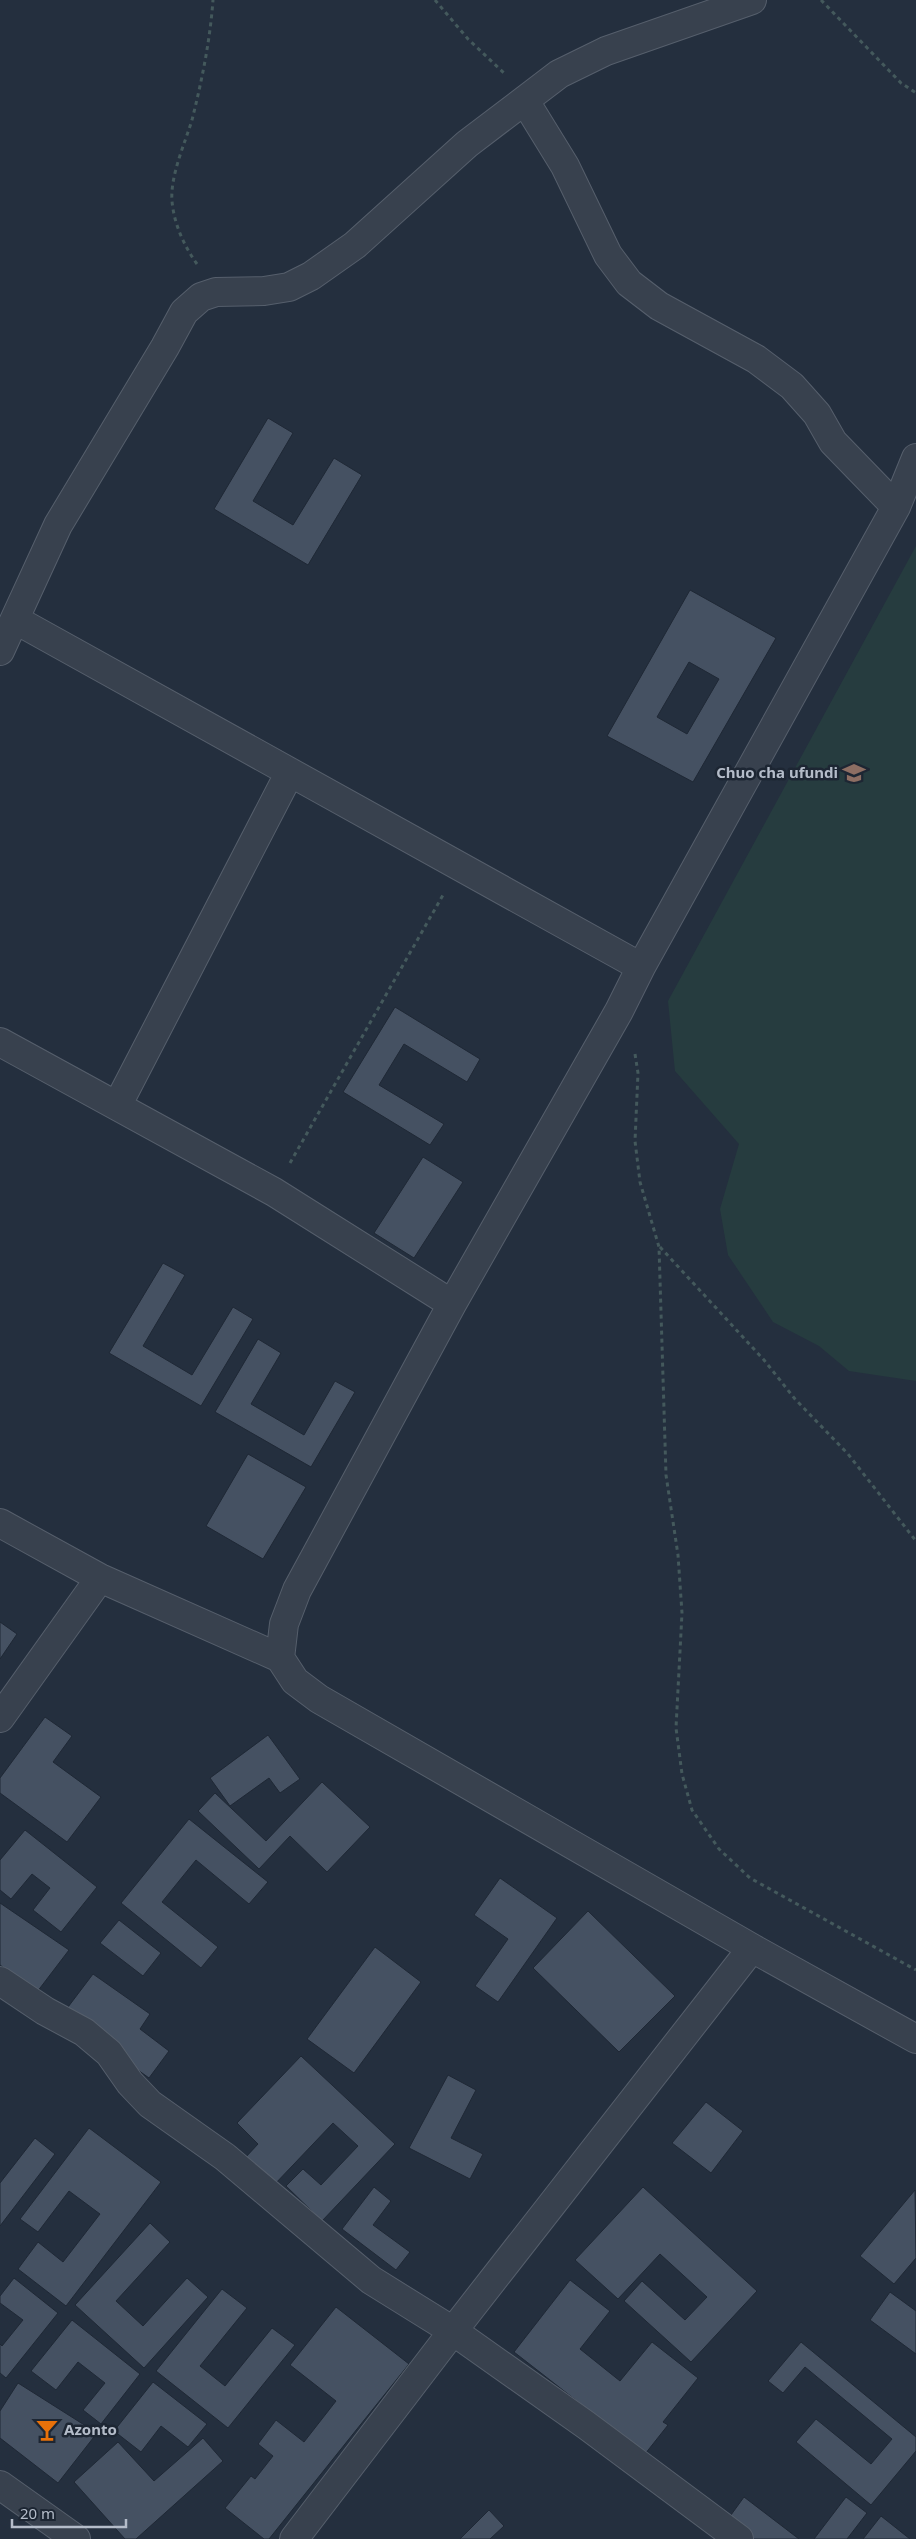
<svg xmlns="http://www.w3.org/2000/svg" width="916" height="2539" font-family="'Noto Sans',sans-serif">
<rect width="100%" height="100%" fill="#242f3e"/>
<path fill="#263c3f" d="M916,546V1381L849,1371L819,1346L773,1322L728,1255L720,1209L739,1144L675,1071L668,1001Z"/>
<path fill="#455162" stroke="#1f2835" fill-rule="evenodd" d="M268,418L293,433L253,501L293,525L334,458L362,475L308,565L214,509Z
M690,590L776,638L693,782L607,736ZM689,662L719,679L687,734L657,717Z
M395,1007L480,1059L467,1082L404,1044L379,1085L444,1124L430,1145L343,1092Z
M423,1157L463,1182L414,1258L374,1233Z
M163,1263L185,1275L143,1346L192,1375L233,1307L253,1319L201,1406L109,1353Z
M258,1339L281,1353L251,1404L304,1435L335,1381L355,1392L311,1467L215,1412Z
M248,1454L306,1487L263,1559L206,1526Z
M0,1622L17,1634L0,1659Z
M45,1717L72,1736L53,1762L101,1797L67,1842L0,1793V1778Z
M268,1735L300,1779L280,1793L269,1778L230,1806L210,1778Z
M322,1782L370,1827L327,1872L290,1836L259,1869L198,1811L215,1793L266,1841Z
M189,1819L268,1882L249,1904L196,1860L162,1902L218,1947L201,1968L121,1903Z
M25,1830L97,1887L61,1932L33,1910L50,1888L32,1874L11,1899L0,1890V1860Z
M500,1878L557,1918L498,2002L475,1986L508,1939L474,1915Z
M0,1903L69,1950L37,1992L0,1965Z
M588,1911L675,1996L619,2052L533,1968Z
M119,1920L161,1953L143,1976L100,1943Z
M375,1947L421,1982L354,2073L307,2039Z
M93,1974L150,2014L140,2029L169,2051L149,2078L62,2015Z
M301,2056L395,2144L322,2221L286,2186L303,2169L321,2185L358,2146L333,2123L274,2185L245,2158L258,2144L237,2123Z
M448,2075L476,2090L451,2138L483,2154L470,2179L409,2148Z
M706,2102L743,2131L711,2173L672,2143Z
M89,2128L161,2182L66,2306L18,2269L38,2242L63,2262L100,2214L69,2191L38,2232L20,2219Z
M35,2138L55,2154L0,2226V2183Z
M374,2187L391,2201L373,2225L410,2252L396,2270L342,2229Z
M643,2187L757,2291L691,2362L624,2301L642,2281L685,2320L707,2297L660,2254L618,2299L575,2260Z
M915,2190L916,2258L894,2284L860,2256Z
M150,2223L170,2242L116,2301L143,2326L187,2278L208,2297L144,2368L75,2305Z
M14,2278L58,2313L6,2378L0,2373V2344L2,2346L23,2320L0,2303V2296Z
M570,2280L610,2311L580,2349L620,2381L652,2342L698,2378L663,2422L668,2425L645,2454L514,2352Z
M222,2289L247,2308L200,2366L225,2386L272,2328L295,2345L228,2428L156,2371Z
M890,2292L916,2311V2354L870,2320Z
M336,2307L409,2364L269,2539H264L225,2508L251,2476L255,2479L273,2456L258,2444L276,2420L304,2442L336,2401L290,2365Z
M72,2320L140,2374L101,2424L83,2410L105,2383L78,2362L56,2390L31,2371Z
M801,2342L916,2437V2451L871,2505L796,2442L816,2419L871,2464L892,2439L805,2367L783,2393L768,2381Z
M153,2382L207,2424L188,2447L161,2426L141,2452L114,2431Z
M18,2383L97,2433L58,2483L0,2438V2411Z
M203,2438L223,2461L136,2539H125L74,2482L118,2442L154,2481Z
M744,2497L799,2539H741L723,2526Z
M846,2497L867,2513L847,2539H814Z
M489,2510L504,2526L490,2539H460Z
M881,2516L910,2539H863Z"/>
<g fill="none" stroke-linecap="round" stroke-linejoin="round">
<defs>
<path id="minor" d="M525,101L565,166L608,255L629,283L659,306L756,359L792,386L817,414L833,442L896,507
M916,458L896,507L641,967L619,1011L452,1304L297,1590L284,1624L280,1658L295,1681L319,1699L752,1948L916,2039
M16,620L641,967
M0,651L58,525L165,347L184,312L201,297L216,292L264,291L289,287L311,276L355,245L467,144L559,74L606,51L752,0
M0,1042L274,1192L452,1304
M117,1106L290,772
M0,1523L100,1578L280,1658
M0,1718L100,1578
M0,1981L45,2011L84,2032L109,2053L130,2083L150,2104L225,2157L371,2280L453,2331L586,2425L739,2539
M0,2485L76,2539
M294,2539L453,2331L752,1948"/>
</defs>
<use href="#minor" stroke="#565f6c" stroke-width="30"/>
<path stroke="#44595c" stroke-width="3" stroke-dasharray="4 4" stroke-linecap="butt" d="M435,0L468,39L505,74
M821,0L901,83L916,93
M197,264C184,246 174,224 172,201C170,176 185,143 192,120C202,80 210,41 213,0
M635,1054L638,1073L635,1141L640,1182L659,1247L666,1475L678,1555L682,1613L676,1728L682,1774L692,1810L719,1849L750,1878L916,1970
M290,1163L443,895
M660,1247L764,1360L795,1399L848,1454L916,1541"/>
<use href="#minor" stroke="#38414e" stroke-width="28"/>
</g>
<defs>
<symbol id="school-bare" viewBox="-9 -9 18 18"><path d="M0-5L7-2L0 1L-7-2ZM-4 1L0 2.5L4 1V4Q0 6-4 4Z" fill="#8d6e63" stroke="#1d2633" stroke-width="2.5" paint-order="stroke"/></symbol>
<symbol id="bar-bare" viewBox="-9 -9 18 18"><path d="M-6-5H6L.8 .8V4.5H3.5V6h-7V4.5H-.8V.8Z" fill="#e8710a" stroke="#1d2633" stroke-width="2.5" paint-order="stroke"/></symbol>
</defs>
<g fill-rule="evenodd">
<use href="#school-bare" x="838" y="757" width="32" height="32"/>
<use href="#bar-bare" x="31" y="2414" width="32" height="32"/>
</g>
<g text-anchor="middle" stroke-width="5" stroke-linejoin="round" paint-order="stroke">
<g font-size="15" font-weight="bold" fill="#b4bcc9" stroke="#1d2633" text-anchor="end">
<text x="838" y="778">Chuo cha ufundi</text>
<text x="64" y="2435" text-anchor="start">Azonto</text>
</g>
</g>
<path d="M12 2519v8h114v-8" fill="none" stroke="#b4bcc9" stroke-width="2.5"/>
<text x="20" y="2519" font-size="15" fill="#b4bcc9" stroke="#1d2633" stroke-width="4" paint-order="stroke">20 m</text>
</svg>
